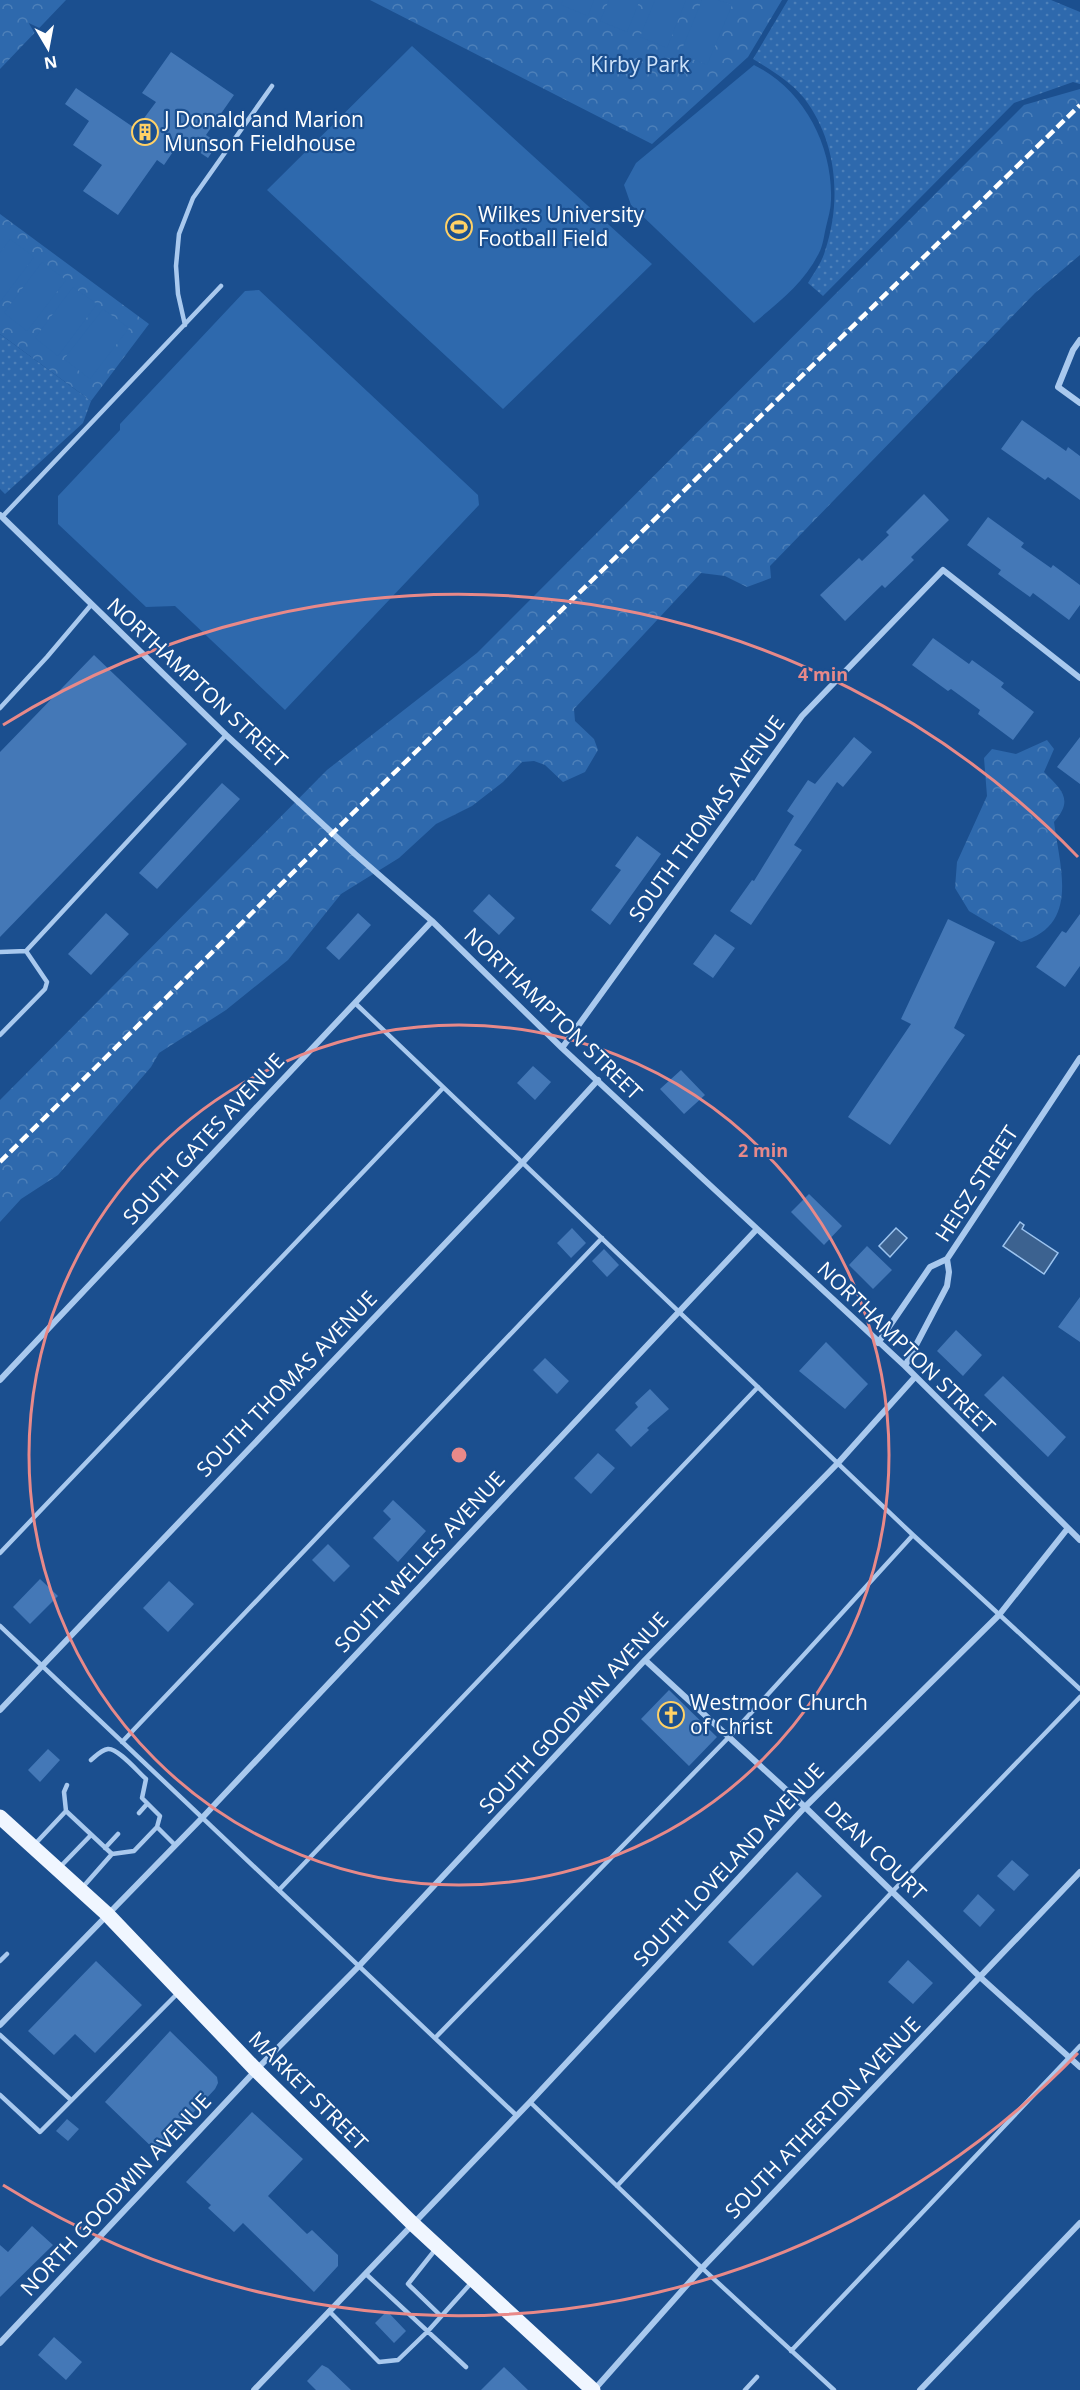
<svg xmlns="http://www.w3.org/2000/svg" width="1080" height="2390" font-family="'Open Sans',sans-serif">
<defs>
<pattern id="grass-dots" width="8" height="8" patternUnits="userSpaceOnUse" patternTransform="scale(1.5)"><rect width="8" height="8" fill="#2e69ad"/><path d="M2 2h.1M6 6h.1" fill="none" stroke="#4d80b9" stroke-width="1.8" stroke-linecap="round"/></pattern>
<pattern id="forest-crowns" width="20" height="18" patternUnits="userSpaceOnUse" patternTransform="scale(1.5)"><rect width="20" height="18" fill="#2e69ad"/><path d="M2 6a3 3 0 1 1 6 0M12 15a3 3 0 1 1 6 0" fill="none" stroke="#4d80b9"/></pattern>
</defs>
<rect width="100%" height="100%" fill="#1b4f8f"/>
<path fill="url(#grass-dots)" d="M788,0H1051L1080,12V84L1073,82L1014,103L823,296L808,283C814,273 822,262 825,251C842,200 837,141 804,98C790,81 771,70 753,59Z
M0,334L91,401L83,423L5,494L0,489Z"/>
<path fill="url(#forest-crowns)" d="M0,0H66L0,69Z
M370,0H782L748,57L652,144Z
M1080,89V255L1035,293L770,566L771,578L747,587L725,576L701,573L574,709L575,721L594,739L598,750L585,772L563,782L545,765L534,761L522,762L503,782L472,806L436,824L399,858L341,894L288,960L226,1010L159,1053L151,1067L58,1175L21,1199L0,1222V1100L327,770L477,653L1024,105Z
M0,214L149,324L91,401L0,334Z
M1047,740L1054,749L1044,772C1062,790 1074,800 1054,822C1060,869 1080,925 1021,942L969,911L955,888L957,862L987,796L984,758L992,749L1016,754Z"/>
<path fill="#2e69ad" d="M563,0H594L588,16L561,5Z
M609,0H640L627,32L600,21Z
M655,0H686L667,48L640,37Z
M702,0H718L732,5L707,65L680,54Z
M412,46L652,264L503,409L267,190Z
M754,65C803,89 833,145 831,200C831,209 828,218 826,227C824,235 823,246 819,253C804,283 779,302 754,323L631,205L624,185L636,163Z
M10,239L34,257L0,302V253Z
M42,262L66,280L27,331L4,313Z
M73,287L97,304L58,356L35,338Z
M259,290L478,495L479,505L285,710L175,606L146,607L58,524V496L120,430V424L245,291Z
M103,309L129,328L90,379L64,359Z"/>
<path fill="#3c6290" stroke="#9cc4f0" stroke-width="1.5" d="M1020,1222L1024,1225L1022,1229L1058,1253L1044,1274L1003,1246Z
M896,1228L907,1238L890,1257L879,1246Z"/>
<path fill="#4478b7" d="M171,52L234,95L206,135L218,143L208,158L181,140L164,165L157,160L118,215L83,191L102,165L73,145L89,121L65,104L76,88L136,129L156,102L142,93Z
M1022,420L1066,451L1068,447L1080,456V500L1048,477L1045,480L1001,449Z
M924,494L949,520L911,557L914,560L885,588L882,585L845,621L820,595L859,558L862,561L889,535L886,532Z
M988,517L1024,543L1021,547L1051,568L1053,565L1080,585V605L1069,620L1033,593L1030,597L998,574L1001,570L967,545Z
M933,638L969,664L972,660L1004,683L1001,687L1034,712L1013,740L978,714L980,710L951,689L948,691L912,665Z
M94,655L187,744L0,937V752Z
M854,737L872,752L843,787L837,782L794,845L802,850L751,925L730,911L752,880L754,881L794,816L787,811L808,780L815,784Z
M1080,737V784L1057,767Z
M222,783L240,799L157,889L139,873Z
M637,836L661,854L610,925L591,910L621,870L615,866Z
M489,894L515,918L499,935L473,911Z
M106,913L129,934L91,975L68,954Z
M358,913L371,925L339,960L326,948Z
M1080,914V966L1065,987L1036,967L1062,931L1066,933Z
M948,919L995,942L954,1028L965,1035L890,1145L848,1117L911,1024L901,1019Z
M715,934L735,948L713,978L693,964Z
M533,1066L551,1082L535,1100L517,1083Z
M681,1070L705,1095L684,1114L660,1089Z
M809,1194L842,1226L824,1245L791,1212Z
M572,1228L586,1243L571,1258L557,1243Z
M867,1246L892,1270L873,1289L849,1265Z
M604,1249L619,1265L607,1277L592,1261Z
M1080,1297V1342L1058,1327Z
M956,1330L982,1355L963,1376L937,1351Z
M826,1342L868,1384L845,1409L799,1371Z
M545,1358L569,1381L557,1394L533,1370Z
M1003,1376L1066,1437L1048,1457L984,1395Z
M650,1389L669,1409L647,1428L649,1430L631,1447L615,1430L638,1407L635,1403Z
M598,1453L615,1468L591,1494L574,1478Z
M393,1500L426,1531L398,1562L373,1538L391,1519L383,1511Z
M328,1544L350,1566L334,1582L312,1560Z
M40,1579L58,1596L30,1624L13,1607Z
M169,1581L194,1604L168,1632L143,1608Z
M669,1690L717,1737L689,1766L641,1719Z
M48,1749L60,1760L40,1782L28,1770Z
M1012,1860L1029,1875L1014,1891L997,1876Z
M797,1872L822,1896L753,1966L728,1942Z
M978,1894L995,1910L980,1927L963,1911Z
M908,1960L933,1983L913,2004L888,1982Z
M96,1961L142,2005L95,2053L75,2034L54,2055L28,2031Z
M170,2031L217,2077L218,2083L215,2089L157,2152L105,2102Z
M252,2112L303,2159L268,2196L307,2234L312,2230L338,2255V2266L314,2292L243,2223L234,2232L208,2208L211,2205L186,2182Z
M67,2119L79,2129L68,2141L56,2131Z
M32,2226L53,2245L0,2297V2245L8,2252Z
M387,2311L406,2331L394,2343L375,2323Z
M54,2337L82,2362L66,2380L38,2355Z
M322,2365L328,2368L351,2390H316L307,2381Z
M504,2367L528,2390H481Z"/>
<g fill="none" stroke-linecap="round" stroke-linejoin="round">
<path stroke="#a9c9ee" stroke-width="4.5" d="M185,325L178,294L176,266L179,234L193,198L272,86
M2,517L221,286
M0,708L47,657L91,605
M0,952L26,951L226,735
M355,1003L913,1535L1080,1689
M0,1035L45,989L47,982L26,951
M0,1553L443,1088
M0,1626L516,2115
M122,1742L602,1238
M91,1760C96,1756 101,1750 108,1749C118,1748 138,1772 146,1779L142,1798L160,1816L157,1827
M66,1811L64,1792L67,1785
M139,1813L147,1804
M35,1844L66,1811L112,1854L134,1851L157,1827L175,1845
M105,1848L118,1834
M60,1867L91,1835
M82,1888L112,1854
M279,1890L758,1387
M0,1961L7,1954
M0,2035L71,2100
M435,2038L729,1737L913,1535
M0,2095L40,2132L178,1993
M530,2102L702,2268L834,2390
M617,2186L892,1892L1080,1697
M435,2250L408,2284L441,2316
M366,2274L466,2367
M329,2311L379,2362L398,2360L428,2331L472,2282
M791,2351L1080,2046
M745,2390L757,2377"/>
<path stroke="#a9c9ee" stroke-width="6" d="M1080,340L1073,350L1058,387L1080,403
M0,515L226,735L355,854L432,921L562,1048L905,1366L1080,1540
M562,1048L802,716L943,570L1080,678
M878,1343L930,1267L947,1259
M905,1366L947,1286L949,1272L947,1259L1080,1058
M0,1380L432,921
M645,1660L805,1807L980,1977L1080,2067
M0,1710L523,1162L598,1080
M0,2025L202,1818L756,1230
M0,2343L256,2070L359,1966L645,1660L838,1463L915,1377
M254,2390L530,2102L805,1807L999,1615L1068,1528
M594,2390L702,2268L1080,1872
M920,2390L1080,2223"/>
<path stroke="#f0f6ff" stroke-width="15" d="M0,1817L107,1914L256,2070L413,2224L593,2390"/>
<path stroke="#fff" stroke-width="4.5" stroke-dasharray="10 4.5" stroke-linecap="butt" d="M0,1162L348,818L1080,105"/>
</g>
<g fill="none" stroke="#e88989" stroke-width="3">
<circle cx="459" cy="1455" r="430"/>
<path d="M1078 2053A861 861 0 0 1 3 2185M3 725A861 861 0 0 1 1078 857"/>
</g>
<defs>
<symbol id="building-ring" viewBox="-11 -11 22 22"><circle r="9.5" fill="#1b4f8f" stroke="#ffd166" stroke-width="1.5"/><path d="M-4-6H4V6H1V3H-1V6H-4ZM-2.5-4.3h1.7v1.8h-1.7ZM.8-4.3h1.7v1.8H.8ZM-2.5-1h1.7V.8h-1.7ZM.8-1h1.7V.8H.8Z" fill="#ffd166"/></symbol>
<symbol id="stadium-ring" viewBox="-11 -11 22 22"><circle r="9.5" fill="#1b4f8f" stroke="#ffd166" stroke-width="1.5"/><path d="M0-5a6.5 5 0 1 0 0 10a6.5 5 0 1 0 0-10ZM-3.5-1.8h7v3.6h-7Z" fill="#ffd166"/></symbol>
<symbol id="church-ring" viewBox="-11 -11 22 22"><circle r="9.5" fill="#1b4f8f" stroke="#ffd166" stroke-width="1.5"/><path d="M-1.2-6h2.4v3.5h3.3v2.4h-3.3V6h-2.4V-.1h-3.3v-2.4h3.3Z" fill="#ffd166"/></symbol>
</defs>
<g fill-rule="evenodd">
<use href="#building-ring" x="130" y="117" width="30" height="30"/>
<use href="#stadium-ring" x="444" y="212" width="30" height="30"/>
<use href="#church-ring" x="656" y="1700" width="30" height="30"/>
</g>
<g text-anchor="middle" stroke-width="4.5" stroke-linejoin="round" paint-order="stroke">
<g font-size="21" fill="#cfe3fa" stroke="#1b4f8f">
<text x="640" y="72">Kirby Park</text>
</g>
<g font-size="21" fill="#fff" stroke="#1b4f8f" text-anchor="start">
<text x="164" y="127">J Donald and Marion<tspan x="164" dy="24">Munson Fieldhouse</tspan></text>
<text x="478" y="222">Wilkes University<tspan x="478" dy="24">Football Field</tspan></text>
<text x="690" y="1710">Westmoor Church<tspan x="690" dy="24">of Christ</tspan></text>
</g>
<g font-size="21" fill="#fff" stroke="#1b4f8f">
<text transform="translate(197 683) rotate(43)" y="7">NORTHAMPTON STREET</text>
<text transform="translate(707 819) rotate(-54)" y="7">SOUTH THOMAS AVENUE</text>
<text transform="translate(553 1014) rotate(44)" y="7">NORTHAMPTON STREET</text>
<text transform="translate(204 1139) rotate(-47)" y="7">SOUTH GATES AVENUE</text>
<text transform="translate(977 1184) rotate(-57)" y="7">HEISZ STREET</text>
<text transform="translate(906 1348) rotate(44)" y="7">NORTHAMPTON STREET</text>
<text transform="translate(287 1384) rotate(-46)" y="7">SOUTH THOMAS AVENUE</text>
<text transform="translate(420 1562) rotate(-47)" y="7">SOUTH WELLES AVENUE</text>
<text transform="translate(574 1713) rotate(-47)" y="7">SOUTH GOODWIN AVENUE</text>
<text transform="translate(875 1851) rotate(44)" y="7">DEAN COURT</text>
<text transform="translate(729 1865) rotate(-47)" y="7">SOUTH LOVELAND AVENUE</text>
<text transform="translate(308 2091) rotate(45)" y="7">MARKET STREET</text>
<text transform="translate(823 2118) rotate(-46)" y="7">SOUTH ATHERTON AVENUE</text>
<text transform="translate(116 2195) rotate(-47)" y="7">NORTH GOODWIN AVENUE</text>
</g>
</g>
<circle cx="459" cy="1455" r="9" fill="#e88989" stroke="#1b4f8f" stroke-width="3"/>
<g font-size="18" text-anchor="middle" font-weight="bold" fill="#e88989" stroke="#1b4f8f" stroke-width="4.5" stroke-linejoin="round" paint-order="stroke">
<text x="823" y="681">4 min</text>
<text x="763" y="1157">2 min</text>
</g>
<g transform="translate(48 48) rotate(170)" stroke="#1b4f8f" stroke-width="4.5" paint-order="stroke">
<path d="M0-4.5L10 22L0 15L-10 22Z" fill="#ffffff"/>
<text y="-9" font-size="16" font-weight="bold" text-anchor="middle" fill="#ffffff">N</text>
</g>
</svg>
